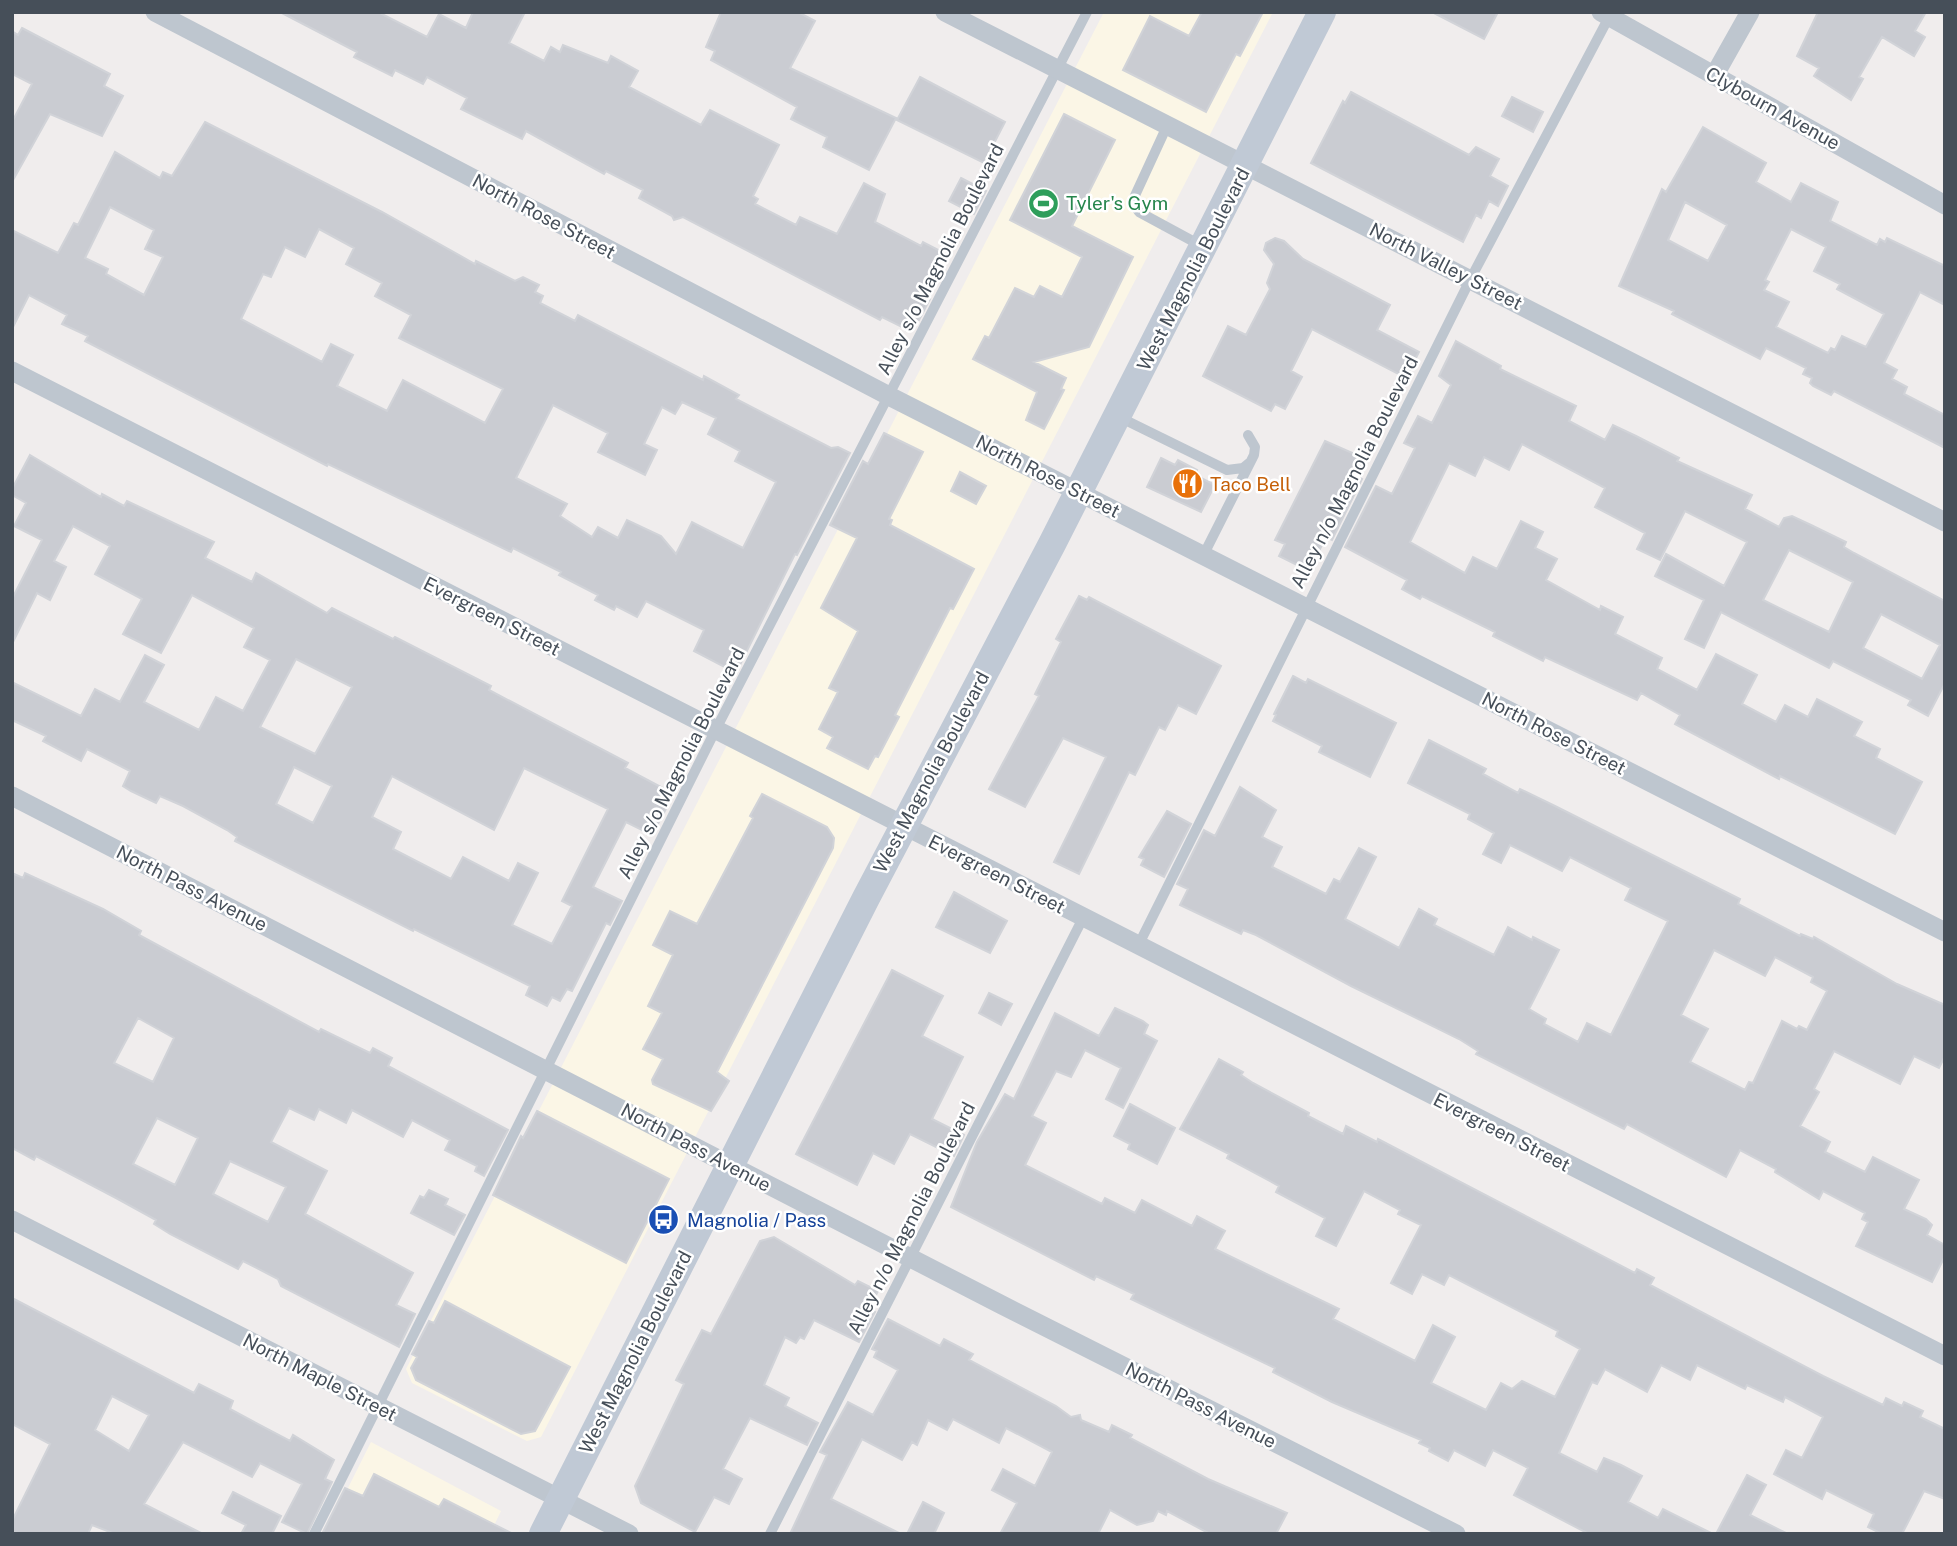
<svg xmlns="http://www.w3.org/2000/svg" width="1957" height="1546" font-family="'Public Sans',sans-serif">
<rect width="100%" height="100%" fill="#f0eded"/>
<path fill="#fbf6e6" d="M1104,12H1273L541,1437L527,1441L412,1383L406,1369Z
M371,1442L501,1511L490,1534H325Z"/>
<path fill="#caccd2" stroke="#d1d3d8" stroke-width="2" fill-rule="evenodd" d="M280,12H378L427,37L439,14L466,28L473,12H525L509,43L544,61L551,47L560,52L563,45L608,63L611,56L638,71L629,87L701,125L710,110L779,145L753,196L758,199L755,204L796,225L800,217L837,234L864,183L885,194L875,222L921,246L923,242L944,253L930,280L926,297L930,299L919,320L914,318L908,330L882,317L880,320L683,217L674,220L672,216L639,198L643,190L606,171L604,174L526,131L522,139L461,109L467,98L427,77L423,84L395,70L392,76L354,57L357,52Z
M721,12H798L815,21L790,68L896,118L869,170L823,147L827,137L791,119L797,107L711,60L715,51L706,47Z
M1202,12H1263L1240,56L1236,54L1206,112L1123,70L1150,16L1189,36Z
M1432,12H1498L1484,39Z
M1818,12H1926L1915,31L1925,37L1914,56L1882,37L1859,77L1863,79L1851,100L1814,76L1819,68L1797,56Z
M22,28L110,74L104,86L123,96L102,136L50,114L12,182V122L32,84L12,74V31L18,35Z
M920,77L1005,122L984,163L897,120Z
M1351,92L1469,155L1476,147L1499,159L1490,176L1508,186L1498,206L1489,201L1481,218L1476,215L1463,242L1311,163L1343,101L1345,103Z
M1512,97L1543,112L1533,132L1502,116Z
M1064,114L1115,140L1072,226L1133,257L1089,347L1034,362L1066,378L1061,389L1064,390L1044,429L1026,420L1037,392L973,359L985,336L989,338L1015,288L1034,297L1040,286L1062,297L1082,257L1010,220Z
M205,122L382,212L475,264L476,261L515,281L523,277L539,285L535,292L543,296L540,303L575,321L578,315L703,380L704,376L739,395L736,399L831,448L838,447L850,453L797,555L795,554L736,673L694,651L704,630L646,601L637,617L616,606L614,610L595,600L598,595L559,575L561,572L513,548L511,552L328,464L327,466L85,341L88,336L62,324L67,315L29,295L12,329V230L58,253L74,223L78,225L115,152L160,178L163,172L172,176ZM110,207L154,230L145,249L163,257L144,295L106,274L108,269L85,258ZM319,229L354,248L346,264L382,283L375,296L411,315L399,338L503,389L485,423L403,380L387,411L337,386L353,355L331,344L322,362L241,319L263,274L271,277L285,247L305,257ZM682,402L716,418L708,434L740,451L735,461L776,482L743,548L692,522L676,554L661,536L627,520L618,538L598,527L592,537L560,516L567,504L516,478L553,405L608,433L598,452L645,475L657,450L644,444L662,407L675,414Z
M1703,127L1766,163L1756,182L1791,202L1801,183L1838,202L1830,221L1877,245L1880,239L1885,242L1887,238L1945,266V305L1920,292L1884,363L1897,370L1892,379L1907,387L1904,394L1945,415V448L1834,391L1831,395L1813,386L1810,383L1812,378L1803,374L1806,368L1766,348L1760,359L1672,314L1674,311L1619,286L1662,189L1666,192ZM1685,202L1727,225L1708,261L1668,240ZM1791,229L1826,247L1814,271L1840,284L1837,289L1884,314L1866,347L1842,336L1835,350L1831,348L1828,353L1776,327L1789,302L1764,290L1769,282L1765,280Z
M961,178L986,191L974,214L949,201Z
M1275,238L1284,241L1303,259L1390,305L1377,330L1419,352L1406,378L1312,329L1291,371L1302,377L1285,409L1275,404L1271,411L1203,376L1228,326L1246,335L1270,289L1267,283L1274,264L1264,250L1266,243Z
M1456,341L1501,366L1500,369L1576,406L1569,421L1605,440L1613,425L1636,436L1679,458L1677,461L1752,495L1745,509L1779,527L1784,518L1792,516L1811,525L1846,542L1844,547L1854,553L1945,601V683L1928,716L1908,705L1911,700L1833,661L1829,668L1721,612L1704,648L1685,639L1704,600L1655,576L1666,554L1724,586L1747,542L1685,511L1660,560L1637,549L1645,533L1595,507L1605,488L1522,444L1509,470L1484,457L1475,476L1449,463L1410,542L1465,573L1473,557L1497,569L1521,521L1543,532L1535,548L1557,559L1546,580L1600,610L1601,606L1623,617L1615,634L1662,658L1657,669L1697,690L1716,654L1757,675L1742,704L1776,722L1785,705L1808,717L1817,699L1862,722L1854,736L1880,749L1876,758L1922,782L1895,834L1790,781L1780,776L1779,779L1675,724L1680,715L1641,693L1637,700L1545,657L1543,661L1493,636L1495,632L1422,596L1420,599L1402,589L1407,580L1345,547L1376,486L1392,494L1415,448L1404,443L1418,416L1432,423L1451,385L1439,376ZM1789,550L1853,582L1829,632L1763,600ZM1881,614L1940,645L1922,679L1863,648Z
M884,433L923,452L889,519L892,520L890,525L974,569L953,609L950,608L895,715L899,717L878,757L875,756L868,769L827,748L833,737L819,729L838,692L829,688L858,631L821,608L857,538L830,525L863,461L868,464Z
M1325,441L1366,459L1357,477L1362,479L1332,540L1326,537L1309,571L1279,556L1285,544L1275,540Z
M30,455L101,497L102,494L124,506L127,501L214,542L205,558L252,582L256,573L327,613L332,608L393,639L395,637L491,686L489,690L628,763L625,768L674,794L652,835L626,822L593,887L622,901L610,925L606,923L572,991L567,989L560,1001L552,997L547,1006L526,995L530,986L414,929L413,931L235,841L237,837L227,830L183,806L160,796L156,803L131,791L123,786L130,771L87,749L81,761L43,741L46,736L12,720V682L81,716L95,689L120,702L145,655L164,665L144,702L199,730L216,697L243,711L270,660L244,647L254,628L192,595L161,653L123,634L142,599L95,574L110,546L73,526L54,561L66,567L50,600L37,593L12,644V599L42,540L14,526L26,503L12,495V489ZM296,659L352,687L315,754L260,727ZM294,767L332,786L313,823L276,804ZM524,768L608,809L562,901L572,906L552,944L512,925L538,873L518,863L509,881L463,857L451,879L393,849L401,832L372,817L392,776L494,830Z
M1161,458L1175,465L1178,460L1197,470L1195,475L1215,485L1201,512L1147,487Z
M960,472L986,486L976,504L951,491Z
M1079,596L1087,600L1089,597L1221,666L1196,714L1178,705L1165,730L1159,727L1135,775L1129,772L1079,874L1054,862L1106,757L1063,738L1025,807L989,789L1039,696L1035,694L1061,642L1056,639Z
M1293,676L1306,683L1308,679L1396,723L1370,777L1319,752L1322,746L1273,721L1276,715L1274,714Z
M1429,740L1486,769L1483,774L1518,793L1520,789L1555,806L1740,899L1738,904L1800,936L1801,934L1813,939L1814,937L1897,984L1945,1005V1056L1939,1068L1914,1056L1900,1084L1834,1051L1814,1089L1819,1092L1800,1126L1830,1142L1825,1152L1865,1172L1873,1157L1919,1180L1904,1209L1926,1219L1932,1225L1927,1235L1945,1245V1256L1932,1282L1856,1246L1868,1222L1862,1219L1865,1213L1823,1191L1819,1199L1775,1172L1776,1169L1740,1150L1726,1177L1627,1124L1624,1129L1476,1054L1478,1051L1459,1039L1351,986L1256,935L1243,930L1241,934L1180,905L1188,889L1177,884L1204,830L1215,836L1240,787L1276,810L1262,837L1282,847L1272,867L1326,894L1334,879L1340,882L1359,848L1376,857L1345,919L1399,948L1419,909L1437,919L1434,925L1494,955L1508,927L1532,940L1533,937L1559,950L1529,1009L1546,1019L1544,1024L1578,1042L1587,1023L1611,1035L1668,921L1625,900L1631,888L1570,857L1562,871L1510,845L1501,863L1483,854L1494,833L1468,819L1470,814L1408,783ZM1714,950L1765,976L1775,957L1813,977L1811,982L1827,991L1807,1030L1799,1026L1797,1029L1782,1021L1753,1083L1749,1082L1745,1090L1690,1062L1708,1029L1681,1015Z
M762,794L827,827L834,838L833,848L717,1072L729,1081L711,1111L653,1084L652,1080L663,1059L643,1049L662,1013L648,1006L673,955L653,945L670,911L697,924L753,818L750,816Z
M1167,811L1191,824L1164,877L1141,865L1144,859L1139,857Z
M12,873L23,878L25,873L103,909L141,931L139,935L319,1032L321,1029L370,1053L373,1048L392,1058L388,1066L508,1130L484,1176L475,1171L477,1166L445,1150L450,1140L412,1120L403,1137L352,1110L346,1123L319,1109L314,1120L289,1108L271,1142L327,1171L305,1214L413,1273L396,1305L415,1314L399,1347L281,1286L278,1279L243,1261L238,1269L170,1234L154,1224L156,1220L116,1198L36,1156L34,1160L12,1148ZM138,1018L174,1038L153,1082L114,1063ZM157,1118L198,1138L175,1185L133,1164ZM230,1161L286,1187L268,1222L213,1194Z
M954,892L1007,921L990,953L936,927Z
M892,970L943,996L922,1036L963,1057L932,1119L964,1135L954,1156L910,1134L894,1164L873,1153L857,1185L796,1154Z
M989,993L1012,1004L1001,1025L979,1013Z
M1115,1008L1143,1021L1148,1025L1144,1034L1157,1041L1123,1108L1106,1099L1121,1068L1085,1050L1071,1077L1056,1071L1032,1116L1046,1123L1025,1165L1102,1204L1105,1198L1135,1213L1142,1200L1192,1226L1197,1216L1225,1231L1215,1249L1339,1309L1333,1319L1415,1361L1433,1325L1455,1337L1431,1383L1486,1410L1501,1383L1512,1389L1522,1381L1555,1397L1580,1349L1556,1336L1558,1331L1449,1275L1444,1285L1422,1274L1412,1294L1391,1283L1421,1225L1398,1214L1400,1210L1364,1191L1336,1246L1316,1236L1325,1218L1276,1192L1279,1186L1227,1158L1229,1154L1180,1129L1219,1059L1243,1072L1241,1075L1253,1083L1309,1113L1308,1116L1343,1134L1346,1126L1377,1142L1378,1139L1635,1273L1637,1269L1654,1278L1650,1285L1823,1376L1883,1405L1886,1398L1902,1406L1904,1402L1923,1411L1920,1417L1945,1429V1499L1924,1491L1902,1534H1882L1868,1527L1874,1514L1826,1490L1822,1499L1774,1474L1786,1450L1802,1458L1823,1417L1785,1397L1783,1402L1747,1385L1745,1389L1697,1365L1690,1380L1661,1365L1647,1392L1605,1369L1597,1384L1592,1382L1559,1453L1597,1472L1604,1458L1621,1465L1642,1476L1628,1502L1658,1518L1663,1509L1713,1534H1589L1514,1495L1528,1468L1493,1450L1485,1466L1454,1450L1448,1461L1429,1451L1430,1448L1419,1443L1421,1440L1332,1402L1273,1372L1275,1368L1131,1299L1134,1294L1096,1276L1094,1280L951,1207L977,1142L1005,1094L1014,1099L1055,1013L1099,1036Z
M1130,1104L1175,1128L1157,1164L1128,1149L1130,1144L1114,1136Z
M537,1111L669,1179L626,1263L493,1195L521,1136L523,1138Z
M429,1190L448,1199L445,1205L465,1215L454,1235L411,1213L420,1196L424,1198Z
M774,1237L855,1285L858,1281L878,1291L869,1309L875,1312L859,1342L814,1320L804,1339L800,1337L796,1343L785,1337L764,1385L789,1398L785,1406L818,1423L807,1445L750,1418L723,1469L742,1479L729,1504L714,1497L695,1532L641,1503L635,1486L684,1384L676,1380L702,1330L711,1334L760,1241Z
M12,1298L194,1393L199,1384L233,1401L230,1409L290,1441L293,1435L334,1460L325,1479L332,1482L307,1534L282,1522L302,1484L260,1463L252,1477L183,1442L144,1504L203,1534H115L92,1525L88,1534H12V1521L50,1444L12,1424ZM112,1396L149,1415L129,1451L95,1430Z
M445,1301L570,1367L535,1431L521,1434L416,1380L411,1368L417,1357L412,1354L429,1321L434,1323Z
M888,1319L940,1346L944,1339L973,1354L969,1360L1056,1406L1071,1417L1080,1415L1081,1420L1109,1432L1112,1425L1132,1435L1130,1438L1208,1479L1287,1513L1276,1534H1210L1167,1511L1166,1515L1158,1511L1153,1521L1137,1525L1110,1510L1098,1534H1000L1017,1503L992,1490L1003,1469L1035,1486L1052,1452L1006,1428L999,1443L953,1419L947,1430L928,1420L917,1445L912,1442L902,1460L862,1439L831,1499L901,1534H790L827,1455L820,1452L848,1402L873,1415L898,1370L874,1357L877,1351L872,1349Z
M374,1474L439,1507L444,1499L513,1534H322L345,1488L363,1496Z
M1747,1475L1766,1485L1750,1515L1788,1534H1716Z
M233,1492L281,1516L272,1534H241L246,1525L222,1513Z
M923,1502L944,1513L934,1534H907Z"/>
<g fill="none" stroke-linecap="round" stroke-linejoin="round">
<path stroke="#bec6cf" stroke-width="10" d="M1167,126L1132,202L1139,212L1200,245
M1117,416L1227,470L1243,468L1249,463
M1204,554L1254,455L1255,447L1248,435
M1138,946L1471,278L1609,17
M314,1534L715,731L1087,12
M770,1534L1083,918"/>
<path stroke="#bec6cf" stroke-width="19" d="M155,12L889,396L1945,932
M945,12L1945,522
M1601,12L1945,205
M1714,76L1750,12
M12,371L1945,1356
M12,796L1002,1305L1456,1534
M12,1220L629,1534"/>
<path stroke="#c0c9d5" stroke-width="28" d="M543,1534L866,898L1052,544L1322,12"/>
</g>
<defs>
<symbol id="stadium-disc" viewBox="-11 -11 22 22"><circle r="9.5" fill="#2e9e5b" stroke="#fff"/><path d="M0-5a6.5 5 0 1 0 0 10a6.5 5 0 1 0 0-10ZM-3.5-1.8h7v3.6h-7Z" fill="#fff"/></symbol>
<symbol id="restaurant-disc" viewBox="-11 -11 22 22"><circle r="9.5" fill="#e8710a" stroke="#fff"/><path d="M-5-6h1v4h1v-4h1v4h1v-4h1v5L-1.5 .5V6h-2V.5L-5-1ZM5-6V6H3V1.5H1.5Q1.5-4 5-6Z" fill="#fff"/></symbol>
<symbol id="bus-disc" viewBox="-11 -11 22 22"><circle r="9.5" fill="#1a4fb4" stroke="#fff"/><path d="M-5-6H5V4H4V6H2V4H-2V6H-4V4H-5ZM-3.5-4V0h7V-4ZM-3.5 1.2v1.5H-2V1.2ZM2 1.2v1.5H3.5V1.2Z" fill="#fff"/></symbol>
</defs>
<g fill-rule="evenodd">
<use href="#stadium-disc" x="1026" y="186" width="35" height="35"/>
<use href="#restaurant-disc" x="1170" y="466" width="35" height="35"/>
<use href="#bus-disc" x="646" y="1202" width="35" height="35"/>
</g>
<g text-anchor="middle" stroke-width="5" stroke-linejoin="round" paint-order="stroke">
<g font-size="19" fill="#464f59" stroke="#fff">
<text transform="translate(1773 108) rotate(29)" y="7">Clybourn Avenue</text>
<text transform="translate(544 216) rotate(28)" y="7">North Rose Street</text>
<text transform="translate(940 259) rotate(-63)" y="7">Alley s/o Magnolia Boulevard</text>
<text transform="translate(1446 266) rotate(27)" y="7">North Valley Street</text>
<text transform="translate(1193 269) rotate(-63)" y="7">West Magnolia Boulevard</text>
<text transform="translate(1354 472) rotate(-63)" y="7">Alley n/o Magnolia Boulevard</text>
<text transform="translate(1048 476) rotate(27)" y="7">North Rose Street</text>
<text transform="translate(492 616) rotate(27)" y="7">Evergreen Street</text>
<text transform="translate(1554 733) rotate(27)" y="7">North Rose Street</text>
<text transform="translate(681 763) rotate(-63)" y="7">Alley s/o Magnolia Boulevard</text>
<text transform="translate(931 772) rotate(-62)" y="7">West Magnolia Boulevard</text>
<text transform="translate(997 874) rotate(27)" y="7">Evergreen Street</text>
<text transform="translate(192 888) rotate(27)" y="7">North Pass Avenue</text>
<text transform="translate(1502 1132) rotate(27)" y="7">Evergreen Street</text>
<text transform="translate(696 1147) rotate(28)" y="7">North Pass Avenue</text>
<text transform="translate(911 1218) rotate(-63)" y="7">Alley n/o Magnolia Boulevard</text>
<text transform="translate(635 1352) rotate(-63)" y="7">West Magnolia Boulevard</text>
<text transform="translate(320 1377) rotate(27)" y="7">North Maple Street</text>
<text transform="translate(1201 1405) rotate(27)" y="7">North Pass Avenue</text>
</g>
<g font-size="19" fill="#27864d" stroke="#fff" text-anchor="start">
<text x="1066" y="210">Tyler's Gym</text>
</g>
<g font-size="19" fill="#c56008" stroke="#fff" text-anchor="start">
<text x="1210" y="491">Taco Bell</text>
</g>
<g font-size="19" fill="#164399" stroke="#fff" text-anchor="start">
<text x="687" y="1227">Magnolia / Pass</text>
</g>
</g>
<rect width="1957" height="1546" fill="none" stroke="#464f59" stroke-width="28"/>
</svg>
